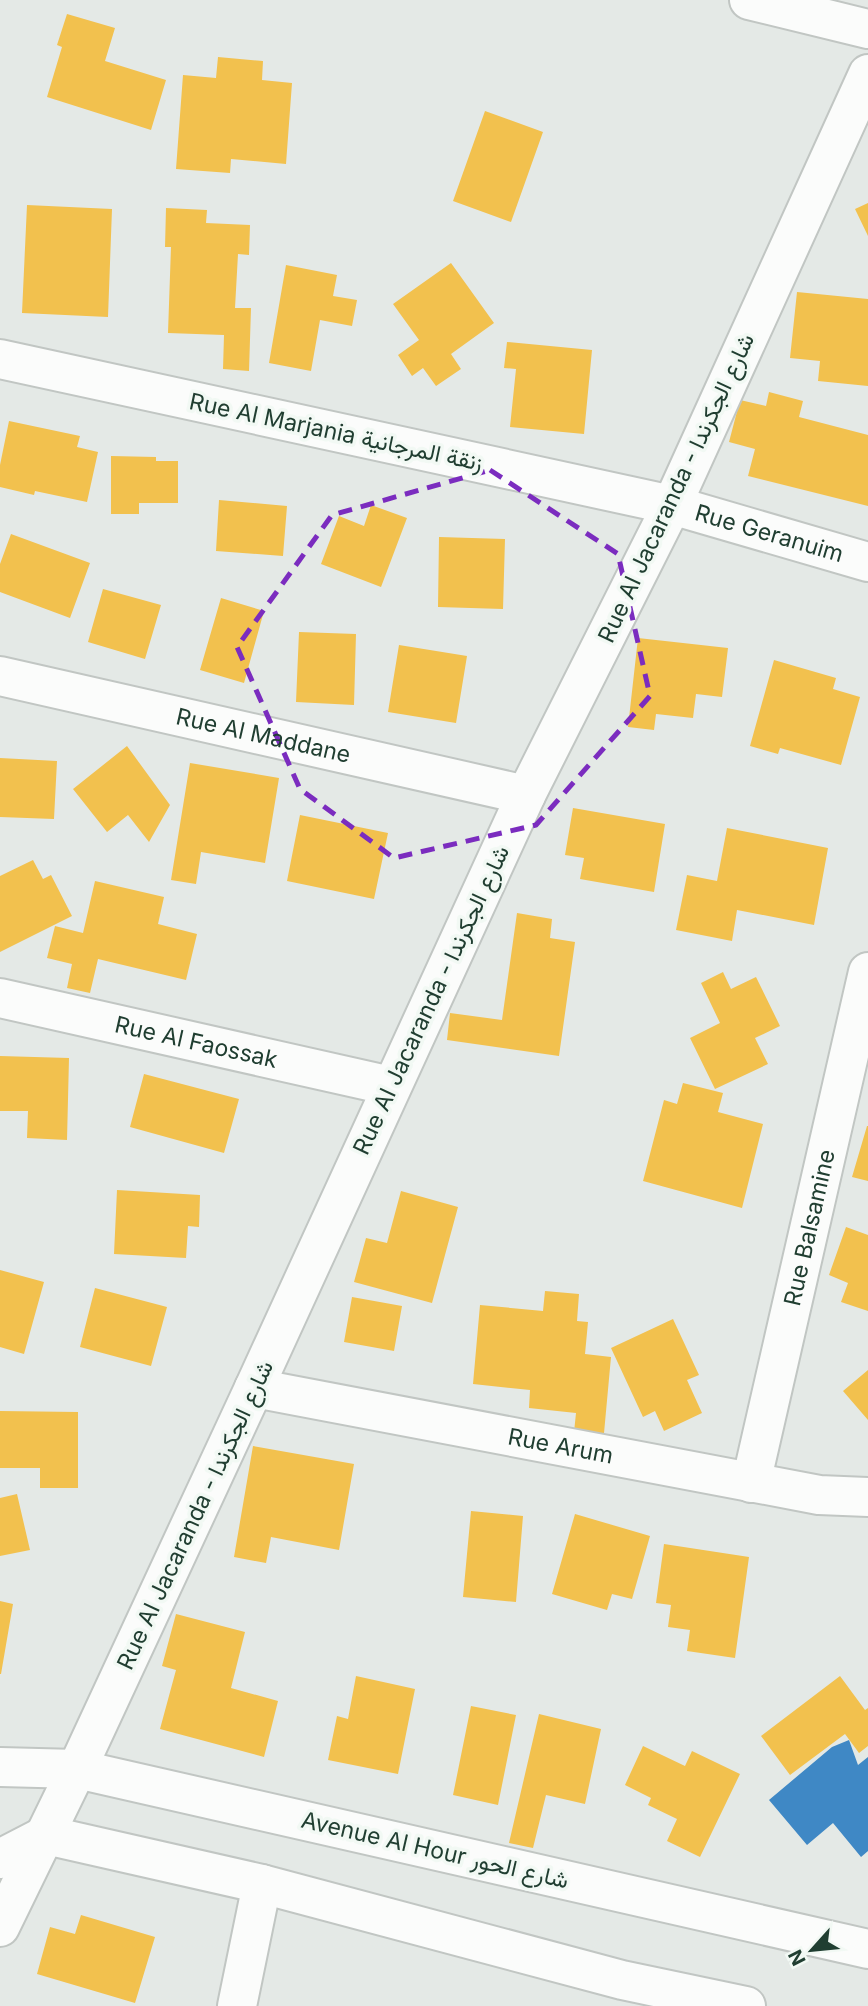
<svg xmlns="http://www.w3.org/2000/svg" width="868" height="2006" font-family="Inter,Vazirmatn,sans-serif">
<rect width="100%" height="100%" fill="#e4e9e6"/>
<path fill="#f2c14e" d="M67,14L115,28L105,61L166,80L151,130L47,97L62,47L57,45Z
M218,57L263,61L262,80L292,83L286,164L231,159L230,173L176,169L183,75L216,78Z
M485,111L543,132L511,222L453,201Z
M868,203V236L855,209Z
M27,205L112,209L108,317L22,313Z
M166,208L207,210L206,223L250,225L249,255L238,254L235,308H251L249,371L223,369L224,335L168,333L171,247H165Z
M451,263L494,323L451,354L461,369L436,386L423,368L412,376L398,355L419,340L393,304Z
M286,265L337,275L333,296L357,300L352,326L320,320L311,371L269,363Z
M797,292L868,299V386L818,381L820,361L790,358Z
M507,342L592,350L584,434L510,427L516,369L504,368Z
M769,392L803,401L799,417L868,435V506L748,476L755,449L729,442L740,400L766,406Z
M9,421L80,436L77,447L98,452L87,502L35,491L34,495L0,487V465Z
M111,456L156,457V461H178V503H139V514H111Z
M219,500L287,506L283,556L216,551Z
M371,505L407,518L381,587L321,564L339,516L364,526Z
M11,534L90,563L70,618L0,592V564Z
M439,537L505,539L503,609L438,607Z
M103,589L161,605L145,659L88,642Z
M221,598L264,611L244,683L200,670Z
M299,632L356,634L354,705L296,702Z
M638,638L728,648L722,697L696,694L693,718L656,714L654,730L628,727Z
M399,645L467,656L456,723L388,712Z
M774,660L836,678L833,689L860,697L841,765L780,748L778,754L750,746Z
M127,746L170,805L149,842L128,815L107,832L73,789Z
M0,758L57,761L54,819L0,817Z
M190,763L279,778L265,863L201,852L196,884L171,880Z
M573,808L665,824L654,892L580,879L584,858L565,855Z
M300,815L388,833L374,899L287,881Z
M727,828L828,848L814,925L737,910L732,941L676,930L687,875L717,881Z
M33,860L43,879L51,875L72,916L0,952V876Z
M95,881L164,897L158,924L197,934L186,980L98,959L90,993L67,988L72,964L47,958L55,926L83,933Z
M517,913L552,919L550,938L575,942L559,1056L447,1040L450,1013L502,1020Z
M723,972L731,989L756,977L780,1026L755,1038L768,1064L715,1089L690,1038L720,1023L701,983Z
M0,1056L69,1058L67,1140L27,1138L28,1111H0Z
M144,1074L239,1099L224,1153L130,1127Z
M683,1083L723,1093L718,1112L763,1124L742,1208L643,1181L664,1100L677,1104Z
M867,1126H868V1181L852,1177Z
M117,1190L200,1195L199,1227L188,1226L186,1258L114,1254Z
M401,1191L458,1207L432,1303L354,1282L366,1238L387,1243Z
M846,1227L868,1235V1311L841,1302L848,1283L829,1275Z
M0,1270L44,1282L24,1354L0,1347Z
M95,1288L167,1307L151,1366L80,1347Z
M545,1291L579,1294L577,1321L588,1322L585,1354L611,1357L603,1444L573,1442L576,1413L529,1408L530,1390L473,1384L480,1305L543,1311Z
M352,1297L402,1306L394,1351L344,1342Z
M673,1319L699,1375L687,1380L702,1413L664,1431L655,1411L643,1417L611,1348Z
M868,1370V1420L843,1391Z
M0,1411L78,1412V1488H40V1468H0Z
M253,1446L354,1464L339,1550L271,1537L266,1563L234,1557Z
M17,1494L30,1550L0,1556V1498Z
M471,1511L523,1516L516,1602L463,1597Z
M575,1514L650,1536L632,1599L612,1594L607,1610L552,1594Z
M664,1544L749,1557L735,1658L687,1651L690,1630L668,1627L671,1605L656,1603Z
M0,1601L13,1604L1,1674H0Z
M176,1614L245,1632L231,1688L278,1701L264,1757L160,1729L176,1670L162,1666Z
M356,1676L415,1689L398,1774L328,1760L337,1716L348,1719Z
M840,1676L865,1710L868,1708V1746L859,1753L845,1734L790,1775L761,1736Z
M471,1706L516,1715L498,1805L453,1795Z
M539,1714L601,1729L585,1804L546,1795L533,1848L509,1843Z
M643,1746L685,1766L692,1751L740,1774L700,1857L667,1841L677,1819L648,1805L651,1798L625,1785Z
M81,1915L155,1937L135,2003L37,1974L50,1927L75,1934Z"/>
<path fill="#3f88c5" d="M849,1740L858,1765L868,1757V1851L861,1857L833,1823L807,1845L769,1800L832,1747Z"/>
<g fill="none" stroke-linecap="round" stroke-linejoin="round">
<defs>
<g id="minor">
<path d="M749,0L868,29"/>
<path id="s1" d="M0,359L672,505L868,562"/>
<path id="s2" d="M0,676L526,795"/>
<path id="s3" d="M0,998L391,1086"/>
<path id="s4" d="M254,1388L819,1495L868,1497"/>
<path id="s5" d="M751,1483L868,972"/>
<path d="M0,1767L77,1769L868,1949"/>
<path d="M0,1859L46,1835L262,1884L622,1980L746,2006"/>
<path d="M0,1927L77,1769L254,1388L526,795L672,505L868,74"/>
<path d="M237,2006L262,1884"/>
</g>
</defs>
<use href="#minor" stroke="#c1c6c3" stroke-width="42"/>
<use href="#minor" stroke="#fbfcfb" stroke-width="38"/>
</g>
<path fill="none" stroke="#7b2cbf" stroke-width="5" stroke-dasharray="14 9" stroke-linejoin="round" d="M490,470L618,554L650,696L536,825L394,858L300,789L237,647L332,515Z"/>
<g text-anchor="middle" stroke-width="7" stroke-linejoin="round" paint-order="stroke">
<g font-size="23" fill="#203e31" stroke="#f2f9f4">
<text transform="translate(336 432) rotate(12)" y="8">Rue Al Marjania زنقة المرجانية</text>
<text transform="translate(676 488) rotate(-65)" y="8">Rue Al Jacaranda - شارع الجكرندا</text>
<text dy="8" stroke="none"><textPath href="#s1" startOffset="789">Rue Geranuim</textPath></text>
<text dy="8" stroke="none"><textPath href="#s2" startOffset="270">Rue Al Maddane</textPath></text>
<text transform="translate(431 1000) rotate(-65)" y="8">Rue Al Jacaranda - شارع الجكرندا</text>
<text dy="8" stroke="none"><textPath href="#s3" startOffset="201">Rue Al Faossak</textPath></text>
<text dy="8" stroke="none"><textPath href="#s5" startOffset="262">Rue Balsamine</textPath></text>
<text dy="8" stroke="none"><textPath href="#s4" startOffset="312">Rue Arum</textPath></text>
<text transform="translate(195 1515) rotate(-65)" y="8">Rue Al Jacaranda - شارع الجكرندا</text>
<text transform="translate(435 1850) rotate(13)" y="8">Avenue Al Hour شارع الحور</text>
</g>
</g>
<g transform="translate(812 1950) rotate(243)" stroke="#f2f9f4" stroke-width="5" paint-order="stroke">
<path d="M0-5L12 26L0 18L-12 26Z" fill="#203e31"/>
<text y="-10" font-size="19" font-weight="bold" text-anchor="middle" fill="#203e31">N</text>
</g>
</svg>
